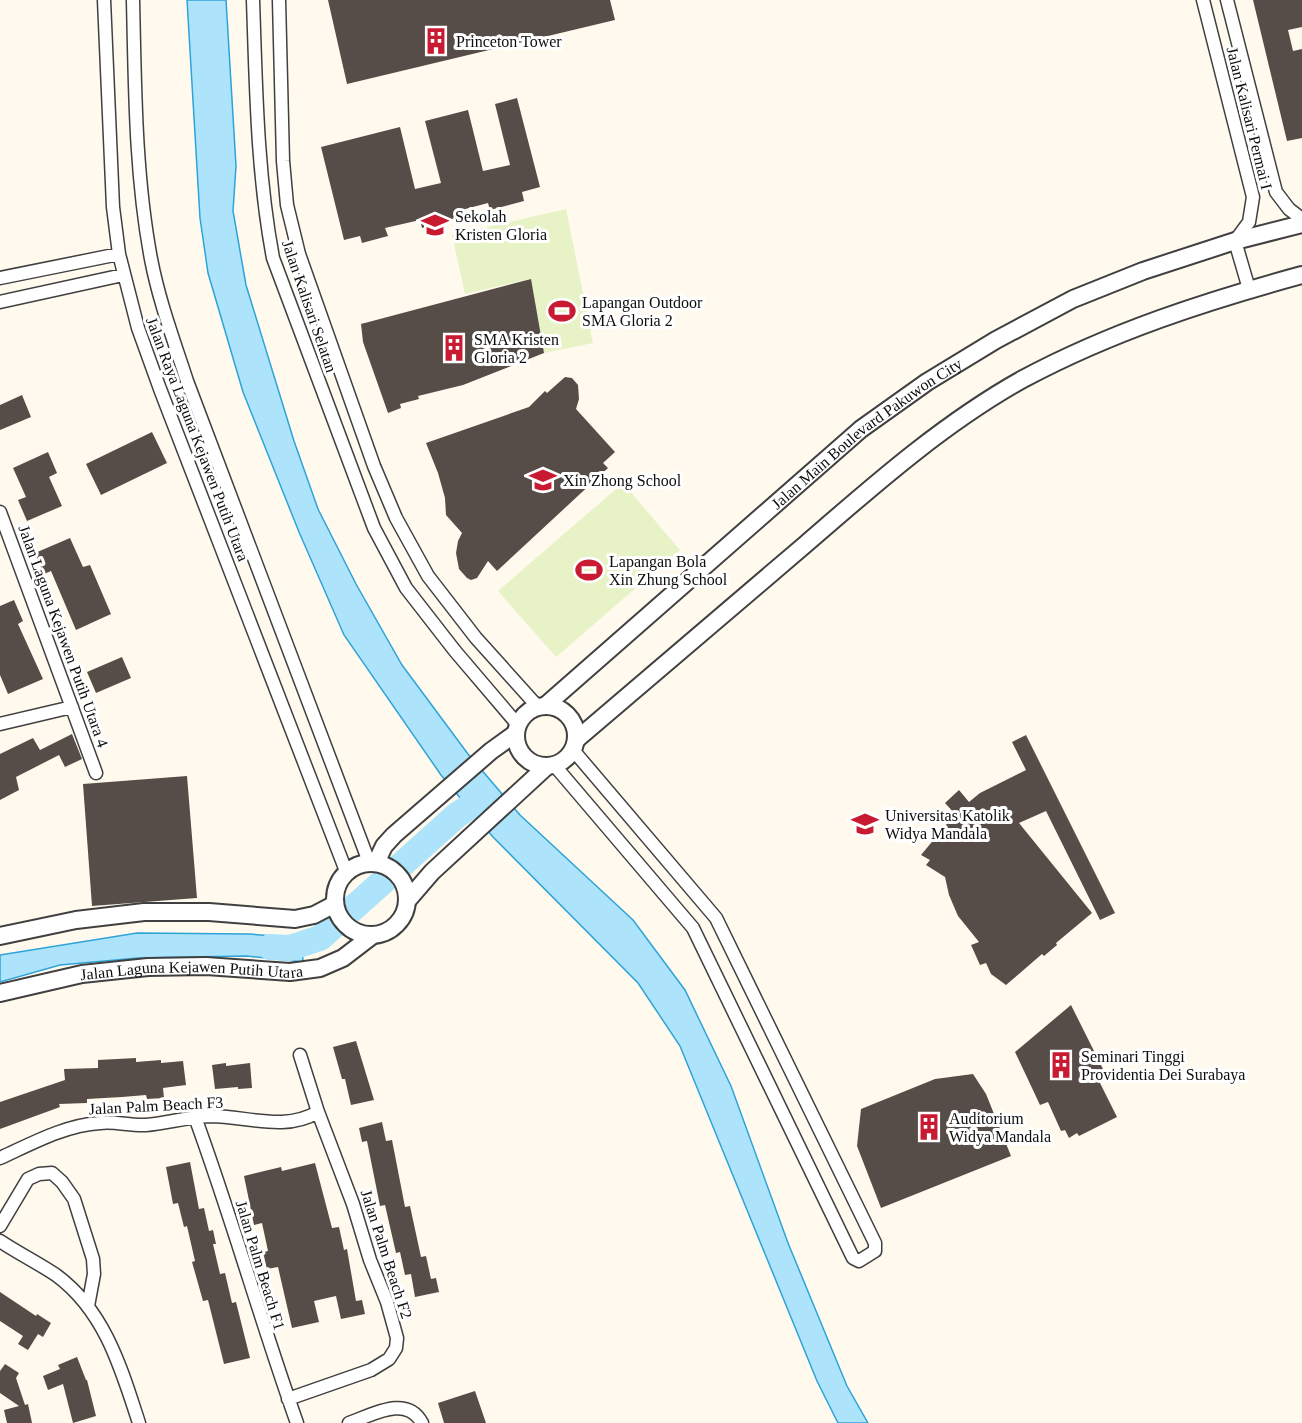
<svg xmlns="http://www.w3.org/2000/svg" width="1302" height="1423" font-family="Georgia,serif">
<rect width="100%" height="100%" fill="#fffaed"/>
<path fill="#e7f3c6" d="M566,209L593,343L544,353L530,279L465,294L452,235Z
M623,483L680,550L556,657L498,591Z"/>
<path fill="#ade4fb" stroke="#2ea3d8" stroke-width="1.5" d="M187,0H226L236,166L233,211L246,285L294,441L318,509L356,584L402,665L468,754L520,815L633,920L685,990L731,1086L788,1243L847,1386L868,1423H838L817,1381L680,1046L638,983L493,837L441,775L344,635L299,532L243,392L208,273L200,218Z
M137,933L249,934L302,938L303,962L246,956L138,958L60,965L0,982V955Z"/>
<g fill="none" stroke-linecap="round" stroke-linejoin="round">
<path stroke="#ade4fb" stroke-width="26" d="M270,947L290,948L320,938L457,815L480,800"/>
</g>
<path fill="#574d48" d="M328,0H610L615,20L347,84Z
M1253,0H1302V27L1288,30L1293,51L1302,49V138L1287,141Z
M517,98L540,187L522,192L524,201L490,210L488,203L454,212L456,219L422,228L420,220L385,228L388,236L362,243L360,236L344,240L321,147L400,127L415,189L441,183L425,121L468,110L483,171L510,165L495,104Z
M531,279L544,353L463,385L418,396L419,399L400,404L401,408L388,413L363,342L361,324Z
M565,377L572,378L578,385L579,399L576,409L615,452L603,463L608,468L497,571L488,561L477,578L471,580L467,578L459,569L456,553L458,541L462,533L446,515L445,498L438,473L426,443L529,407L545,391L547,393Z
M22,395L31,417L0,430V405Z
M152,432L167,463L101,495L86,464Z
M48,452L57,473L49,477L62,506L27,521L18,500L26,497L13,468Z
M70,538L83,567L90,565L111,614L76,630L51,571L44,574L35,553Z
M14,600L23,621L18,624L43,679L8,694L0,675V606Z
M122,657L131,678L96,693L87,672Z
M72,734L82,759L65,767L59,755L16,777L19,790L0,800V754L33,738L40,750Z
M1026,735L1115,913L1100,920L1046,811L1019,823L1092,913L1056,943L1057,945L1044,956L1042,954L1006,985L991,974L986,963L980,965L971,945L979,942L958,916L949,895L945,877L926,865L930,860L921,855L955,814L945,803L959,790L969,802L980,793L1026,770L1012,742Z
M187,776L197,898L92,906L83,784Z
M1071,1005L1107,1077L1099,1081L1117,1117L1079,1136L1077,1133L1069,1138L1065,1130L1061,1131L1048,1102L1040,1105L1015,1052Z
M356,1041L374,1100L351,1105L345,1079H342L333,1047Z
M136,1058V1062L161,1060V1063L183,1061L186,1085L163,1088L164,1098L147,1099L146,1095L122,1097L87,1099V1103L59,1104L60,1107L0,1129V1102L65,1080L64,1069L98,1068V1060Z
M226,1063V1066L250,1063L252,1088L238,1089V1087L215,1089L212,1065Z
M973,1074L986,1094L1011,1156L881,1208L857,1146L861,1109L935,1079Z
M382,1122L386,1141L392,1140L405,1207L410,1206L421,1257L426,1256L431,1279L436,1278L439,1292L415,1297L411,1274L405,1275L400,1252L396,1253L385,1205L380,1206L367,1141L362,1142L359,1128Z
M190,1162L199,1209L204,1208L209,1231L213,1230L216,1244H213L220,1274L225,1273L232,1303L236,1302L250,1358L224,1364L208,1300L203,1301L192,1262L195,1261L187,1226L184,1227L178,1203L173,1204L166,1167Z
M315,1163L332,1228L339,1227L344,1250L347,1249L356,1301L362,1300L365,1314L341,1319L336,1296L314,1301L319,1322L292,1328L278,1267L267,1269L263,1252L268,1251L262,1223L254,1225L244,1176L281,1167L282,1171Z
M0,1292L36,1316L37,1314L51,1323L43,1337L38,1334L28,1350L18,1344L23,1336L0,1321Z
M77,1357L86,1380H87L96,1416L73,1423L63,1384L48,1390L43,1376L60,1369L58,1365Z
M5,1364L19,1373L16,1378L25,1405L28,1404L32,1423H7L4,1410L19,1406L0,1393V1371Z
M475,1391L486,1423H444L438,1403Z"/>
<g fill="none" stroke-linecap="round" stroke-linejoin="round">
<defs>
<path id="minor" d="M104,0L113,207L119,254L138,328L160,389L346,871
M133,0C135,86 135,174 151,259C159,301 174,341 187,381L369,862
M253,0C256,87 257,173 273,258L374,528L406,588L455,651L518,725
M279,0L283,161L287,205L299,254L374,466L396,518L428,576L476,638L538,707
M1203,0L1253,197L1249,222L1235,241L1249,289
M1227,0L1276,192L1289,209L1302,219
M0,278L119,254
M0,302L123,275
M0,512L96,773
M0,724L72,707
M555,766L693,928L853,1258L859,1261L875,1251V1243L716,918L573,750
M195,1117C232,1218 261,1322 297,1423
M0,1158C31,1144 65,1125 100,1123C115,1121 130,1126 146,1125C167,1123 188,1117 210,1116C247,1116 284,1132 318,1112
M0,1226L28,1179L39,1174L52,1173L62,1182L74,1199L93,1259L94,1274L88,1306
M0,1241C18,1253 38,1263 56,1275C105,1311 121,1368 139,1423
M288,1399L371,1370L389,1359L396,1348L397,1338L387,1302L370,1260L353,1204L318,1112L300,1055
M349,1423C372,1415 407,1394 422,1423"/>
<g id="tertiary">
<circle cx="546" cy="736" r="30"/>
<path id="s1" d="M545,706L861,429L927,382L996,340L1073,299L1143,271L1235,241L1302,224"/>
<path d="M576,740C653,674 730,608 807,543C875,484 944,423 1023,379C1111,332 1206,301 1302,275"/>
<circle cx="371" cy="899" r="36"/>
<path d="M376,863L384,846L394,835L491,751L516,733"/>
<path d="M407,901L432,872L546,767"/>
<path d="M0,936L76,920L144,912H209L295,919L314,915L335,904"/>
<path id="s2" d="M0,993L82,974L148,967L206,966L290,972L320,968L343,958L373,935"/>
</g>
</defs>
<use href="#minor" stroke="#404040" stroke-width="15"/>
<use href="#tertiary" stroke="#404040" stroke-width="20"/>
<use href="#minor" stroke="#fff" stroke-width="12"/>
<use href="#tertiary" stroke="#fff" stroke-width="16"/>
</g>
<defs>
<symbol id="building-bare" viewBox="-9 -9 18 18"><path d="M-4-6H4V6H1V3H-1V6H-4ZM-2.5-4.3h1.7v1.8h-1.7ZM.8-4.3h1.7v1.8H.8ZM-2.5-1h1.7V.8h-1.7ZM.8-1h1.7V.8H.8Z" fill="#c81a31" stroke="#fff" stroke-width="2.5" paint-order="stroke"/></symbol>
<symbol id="school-bare" viewBox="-9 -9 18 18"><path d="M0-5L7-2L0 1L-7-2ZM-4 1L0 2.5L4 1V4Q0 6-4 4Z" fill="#c81a31" stroke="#fff" stroke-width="2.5" paint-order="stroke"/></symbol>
<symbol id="stadium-bare" viewBox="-9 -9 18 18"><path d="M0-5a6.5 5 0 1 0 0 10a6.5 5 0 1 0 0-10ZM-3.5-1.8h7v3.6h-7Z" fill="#c81a31" stroke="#fff" stroke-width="2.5" paint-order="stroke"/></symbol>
<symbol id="university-bare" viewBox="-9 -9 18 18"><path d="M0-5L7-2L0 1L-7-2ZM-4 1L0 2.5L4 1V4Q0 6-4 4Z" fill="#c81a31" stroke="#fff" stroke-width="2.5" paint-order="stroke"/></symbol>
</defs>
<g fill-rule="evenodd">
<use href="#building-bare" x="417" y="22" width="38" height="38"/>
<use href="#school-bare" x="416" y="206" width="38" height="38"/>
<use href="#stadium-bare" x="543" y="292" width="38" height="38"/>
<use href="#building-bare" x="435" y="329" width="38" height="38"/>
<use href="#school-bare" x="524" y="461" width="38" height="38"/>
<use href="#stadium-bare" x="570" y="551" width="38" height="38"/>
<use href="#university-bare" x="846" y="805" width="38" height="38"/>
<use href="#building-bare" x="1042" y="1046" width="38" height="38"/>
<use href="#building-bare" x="910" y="1108" width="38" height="38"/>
</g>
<g text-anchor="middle" stroke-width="6" stroke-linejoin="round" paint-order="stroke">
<g font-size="16" fill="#0d0d0d" stroke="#fff" text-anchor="start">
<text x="456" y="47">Princeton Tower</text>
<text x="455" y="222">Sekolah<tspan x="455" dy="18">Kristen Gloria</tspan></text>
<text x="582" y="308">Lapangan Outdoor<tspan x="582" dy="18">SMA Gloria 2</tspan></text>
<text x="474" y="345">SMA Kristen<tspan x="474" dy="18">Gloria 2</tspan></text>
<text x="563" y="486">Xin Zhong School</text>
<text x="609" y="567">Lapangan Bola<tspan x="609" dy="18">Xin Zhung School</tspan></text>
<text x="885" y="821">Universitas Katolik<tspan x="885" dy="18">Widya Mandala</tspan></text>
<text x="1081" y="1062">Seminari Tinggi<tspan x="1081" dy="18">Providentia Dei Surabaya</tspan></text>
<text x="949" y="1124">Auditorium<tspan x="949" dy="18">Widya Mandala</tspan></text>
</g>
<g font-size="16" fill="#0d0d0d" stroke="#fff">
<text transform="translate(1250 118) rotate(76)" y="6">Jalan Kalisari Permai I</text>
<text transform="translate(310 306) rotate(71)" y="6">Jalan Kalisari Selatan</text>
<text dy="6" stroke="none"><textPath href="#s1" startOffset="422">Jalan Main Boulevard Pakuwon City</textPath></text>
<text transform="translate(198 439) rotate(69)" y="6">Jalan Raya Laguna Kejawen Putih Utara</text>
<text transform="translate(64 636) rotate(70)" y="6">Jalan Laguna Kejawen Putih Utara 4</text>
<text dy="6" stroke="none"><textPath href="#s2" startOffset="194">Jalan Laguna Kejawen Putih Utara</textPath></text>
<text transform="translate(156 1105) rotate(-3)" y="6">Jalan Palm Beach F3</text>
<text transform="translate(387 1254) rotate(72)" y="6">Jalan Palm Beach F2</text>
<text transform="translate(261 1265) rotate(73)" y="6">Jalan Palm Beach F1</text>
</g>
</g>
</svg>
